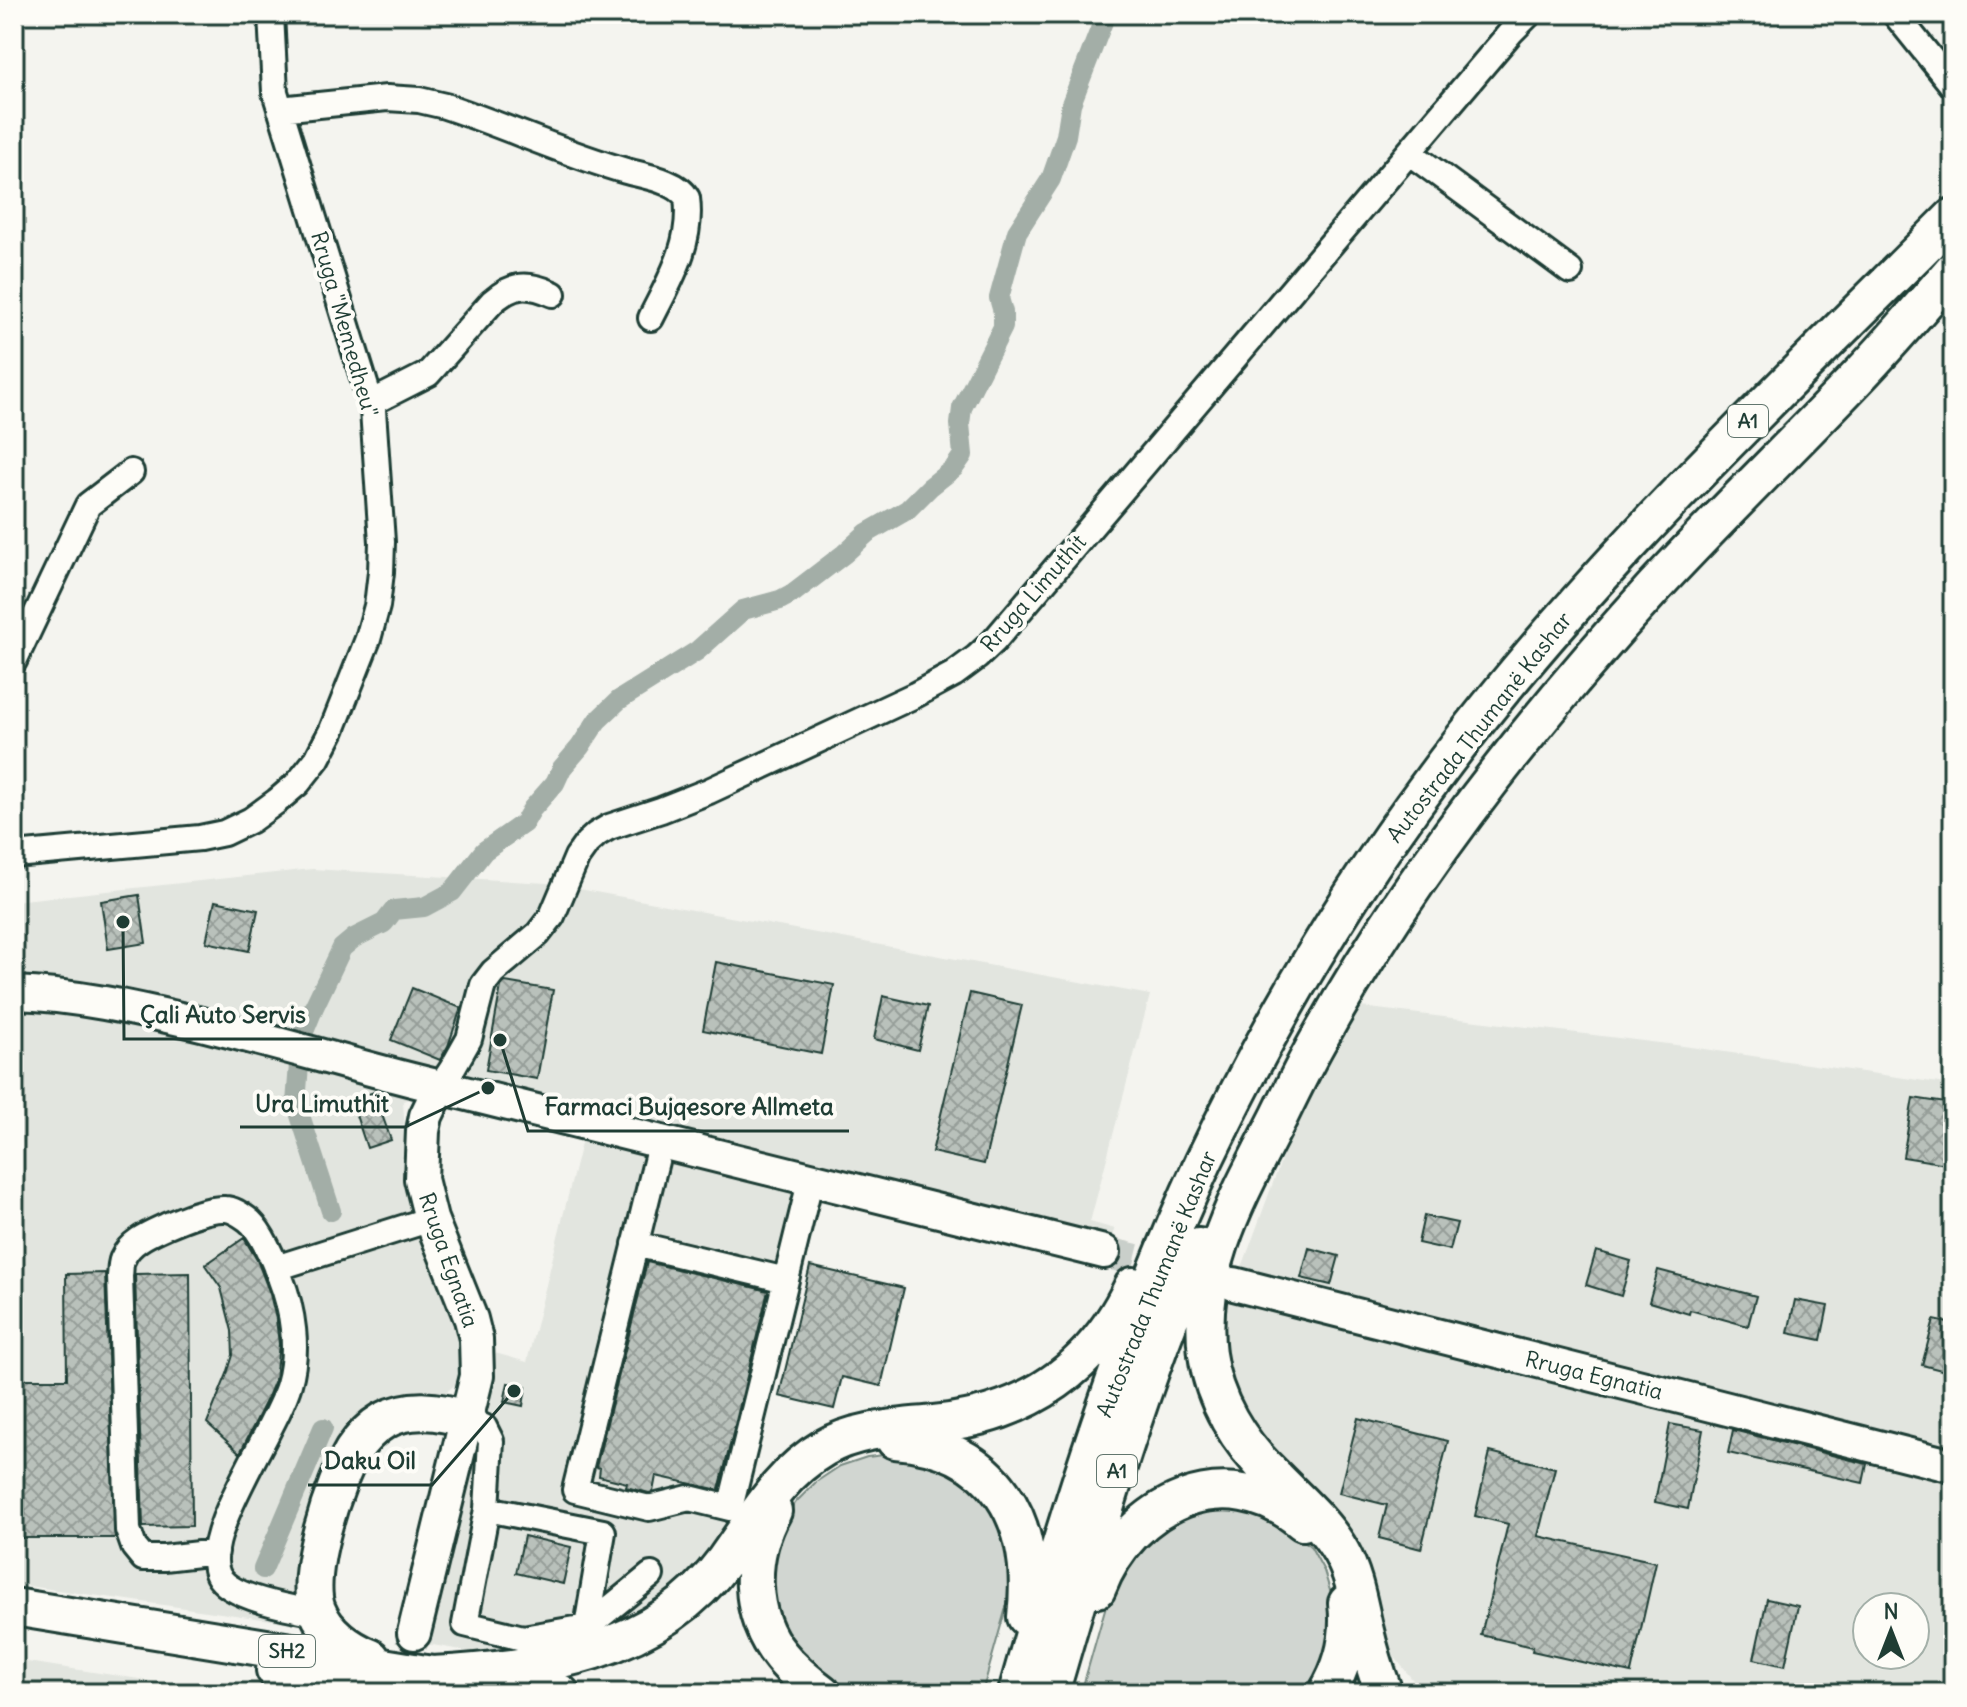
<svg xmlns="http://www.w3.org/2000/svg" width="1967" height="1707" font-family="Delius,sans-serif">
<defs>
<pattern id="building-cross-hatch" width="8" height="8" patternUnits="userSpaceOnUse" patternTransform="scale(2)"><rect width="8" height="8" fill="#b9c1bb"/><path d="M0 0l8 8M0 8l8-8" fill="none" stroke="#969e99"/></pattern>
</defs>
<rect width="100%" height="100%" fill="#f4f4ef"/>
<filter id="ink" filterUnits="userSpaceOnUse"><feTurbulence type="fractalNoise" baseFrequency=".0125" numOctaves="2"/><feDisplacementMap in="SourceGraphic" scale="16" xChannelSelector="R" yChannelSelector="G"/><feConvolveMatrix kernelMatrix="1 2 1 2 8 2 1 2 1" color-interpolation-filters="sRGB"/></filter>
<g filter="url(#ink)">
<path fill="#e2e5df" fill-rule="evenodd" d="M312,869L547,883L1150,995L1090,1222L1115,1229L1104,1252L819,1180L731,1518L693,1572L642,1613L601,1634L507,1644L495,1656L427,1644L495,1353L527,1362L586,1123L440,1087L403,1101L409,1199L425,1235L469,1349L461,1380L445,1393L395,1406L314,1530L285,1622L14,1584V901Z
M1361,1007L1676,1045L1953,1085V1693H1423L1382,1641L1300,1481L1271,1447L1245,1412L1228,1369L1222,1333L1229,1297L1244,1262L1292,1131ZM1867,1607H1915V1655H1867Z
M14,1660L231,1693H14Z"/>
<path fill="#d1d6d1" stroke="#788a82" stroke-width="2" d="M901,1453L930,1457L978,1489L994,1512L1006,1543L1009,1572L1007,1604L982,1693H862L825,1678L808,1666L781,1629L769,1581L780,1526L796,1502L816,1482L840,1466L867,1457Z
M1241,1505L1289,1527L1311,1547L1324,1571L1332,1597V1647L1310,1693H1081L1105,1609L1115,1580L1132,1551L1181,1512Z"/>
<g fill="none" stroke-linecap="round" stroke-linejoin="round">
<path stroke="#a3aea7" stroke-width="20" d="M331,1211L296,1103L301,1039L314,1007L342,948L354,938L384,923L394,910L424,907L452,892L484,851L524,823L532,809L555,783L562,768L580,747L597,721L619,700L697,651L743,610L780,600L793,593L844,554L867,533L907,510L930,487L954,468L963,455L960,424L962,408L1003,327V312L999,298L1017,232L1051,179L1066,136L1071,104L1106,14
M263,1569L323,1428"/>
</g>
<path fill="url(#building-cross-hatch)" stroke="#1f3d34" stroke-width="2" d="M139,895L146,943L108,949L101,901Z
M215,901L258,910L249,951L206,942Z
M716,962L834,985L821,1054L703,1030Z
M505,982L553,990L537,1079L486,1070L501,986Z
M412,988L461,1008L448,1046L440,1060L391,1040Z
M970,993L1022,1005L984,1164L932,1152Z
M883,996L928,1006L918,1050L874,1039Z
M374,1092L391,1140L367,1148L351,1100Z
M1913,1098L1953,1104V1165L1903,1157Z
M1424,1216L1457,1223L1450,1250L1418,1243Z
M244,1238L257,1260L270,1294L276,1319L279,1344L275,1380L268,1397L240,1453L207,1423L227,1374L233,1355L232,1331L221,1288L205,1265Z
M1309,1248L1339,1256L1331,1285L1301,1278Z
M1596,1251L1631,1261L1621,1296L1586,1285Z
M647,1262L768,1291L719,1490L656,1476L653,1492L649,1493L626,1487L627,1483L599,1476L600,1468L596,1467Z
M810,1266L904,1288L881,1386L842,1377L834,1409L779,1396Z
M1658,1270L1756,1296L1748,1326L1690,1310L1689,1314L1649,1302Z
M105,1273L115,1538H14V1379H67L66,1274Z
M190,1273L192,1526L143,1527L135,1274Z
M1795,1300L1828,1306L1821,1340L1788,1333Z
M1934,1320L1953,1324V1373L1922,1365Z
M508,1383L526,1387L523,1406L504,1402Z
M1358,1418L1448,1441L1421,1549L1379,1538L1387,1505L1339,1493Z
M1670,1424L1703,1430L1688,1509L1655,1502Z
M1733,1430L1867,1464L1863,1483L1728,1453Z
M1490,1452L1555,1468L1538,1536L1656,1562L1631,1673L1532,1651L1533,1647L1481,1635L1508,1524L1475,1516Z
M524,1536L571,1547L563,1584L516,1573Z
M1767,1599L1798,1606L1785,1666L1754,1659Z"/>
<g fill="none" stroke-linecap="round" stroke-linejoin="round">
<path stroke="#c9cfca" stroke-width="32" stroke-dasharray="32 16" stroke-linecap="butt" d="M1104,1252L1181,1271
M401,1693L414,1633"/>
<defs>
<path id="minor" d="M1895,14L1953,86
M280,109L387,98L419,100L445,106C506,126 565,154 626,171C644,176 678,181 687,198C693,243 670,280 651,318
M1410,153L1570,271
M371,403L428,374L492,302C513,283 528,283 553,294
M14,661L88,505L131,472
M14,855L200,838L224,833L251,820L277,801L298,783L317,759L332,730L368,639L377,606L381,572L382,542L373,410L275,92L271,14
M440,1087L452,1069L469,1039L483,985L493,972L538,934L552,916L577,857L587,843L597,834L609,827L661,810L709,791L915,695L954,674L977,657L994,641L1511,32L1529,14
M661,1141L575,1490L649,1508L689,1498L730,1508L811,1178
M635,1244L786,1280
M276,1268L431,1219
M467,1419L484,1427L491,1441L487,1509L465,1624L523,1638L587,1627L651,1575
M487,1509L603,1532L587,1627
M216,1552L164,1558H143L134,1547L128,1530L120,1276C121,1270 120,1262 123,1258C130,1241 151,1233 166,1226C182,1219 207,1208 225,1209C233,1209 240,1214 247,1219C260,1228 274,1261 280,1277C293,1310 299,1349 289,1384C277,1428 199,1536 218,1575C229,1598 295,1609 318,1613"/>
<path id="major" d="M14,993C76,995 133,1008 193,1022C268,1040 341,1062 416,1081C645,1138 875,1193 1104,1252
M1234,1284L1953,1466
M414,1633L477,1376L476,1339L471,1319L431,1219L421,1179L423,1131L426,1116L440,1087"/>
<path id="highway" d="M895,1440C997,1448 1037,1520 1026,1617
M773,1511C748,1556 747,1615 781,1656C793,1671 807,1682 822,1693
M1097,1589C1130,1503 1226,1457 1303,1522
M14,1607L432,1675L560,1693
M371,1658C349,1649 326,1633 317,1610C303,1575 334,1483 353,1451C361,1439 371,1428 383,1421C410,1406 440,1411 467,1419
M275,1670L354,1693
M432,1675C539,1669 657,1654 725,1560C754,1520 779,1474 824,1448C858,1428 903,1428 941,1423C1029,1413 1095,1367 1133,1286
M1017,1693C1068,1513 1124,1333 1203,1163C1267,1029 1343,899 1432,780C1584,574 1773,398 1953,217
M1050,1693C1094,1543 1137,1391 1199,1247
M1327,1693C1344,1665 1351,1636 1347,1603
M1384,1693C1376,1672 1369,1649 1364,1627C1358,1601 1354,1575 1341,1552C1324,1522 1296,1499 1272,1474C1239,1443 1213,1400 1207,1354C1196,1266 1241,1192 1279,1117C1293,1088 1307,1059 1323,1032C1413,871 1531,722 1655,586C1720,516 1789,449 1855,380C1889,345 1921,307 1953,270"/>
</defs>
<use href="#minor" stroke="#1f3d34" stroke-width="30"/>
<use href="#major" stroke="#1f3d34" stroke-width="38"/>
<use href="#highway" stroke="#1f3d34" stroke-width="42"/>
<use href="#minor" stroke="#fdfcf7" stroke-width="24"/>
<use href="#major" stroke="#fdfcf7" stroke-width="32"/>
<use href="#highway" stroke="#fdfcf7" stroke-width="36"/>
</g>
</g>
<g text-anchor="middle" stroke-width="8" stroke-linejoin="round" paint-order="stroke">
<g fill="#fdfcf7" stroke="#62766e" stroke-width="2">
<rect x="1728" y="405" width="40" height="32" rx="6"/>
<rect x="1097" y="1455" width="40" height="32" rx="6"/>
<rect x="259" y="1635" width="56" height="32" rx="6"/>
</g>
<g font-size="20" font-weight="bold" fill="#1f3d34">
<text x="1748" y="428">A1</text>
<text x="1117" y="1478">A1</text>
<text x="287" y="1658">SH2</text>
</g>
<g font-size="22" fill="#1f3d34" stroke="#fdfcf7">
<text transform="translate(345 324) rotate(74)" y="8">Rruga "Memedheu"</text>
<text transform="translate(1033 593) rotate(-49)" y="8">Rruga Limuthit</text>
<text transform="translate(1479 727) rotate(-52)" y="8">Autostrada Thumanë Kashar</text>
<text transform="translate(449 1260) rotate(71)" y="8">Rruga Egnatia</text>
<text transform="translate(1156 1284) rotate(-68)" y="8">Autostrada Thumanë Kashar</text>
<text transform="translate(1594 1375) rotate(14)" y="8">Rruga Egnatia</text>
</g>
</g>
<path fill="none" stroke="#1f3d34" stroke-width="3" d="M123 922L124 1039H322M488 1088L405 1127H240M500 1040L528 1131H849M514 1391L432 1485H308"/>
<g fill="#1f3d34" stroke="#fdfcf7" stroke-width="3">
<circle cx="123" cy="922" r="8"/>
<circle cx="488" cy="1088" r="8"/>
<circle cx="500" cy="1040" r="8"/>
<circle cx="514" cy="1391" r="8"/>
</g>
<g font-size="24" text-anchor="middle" font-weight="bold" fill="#1f3d34" stroke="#fdfcf7" stroke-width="8" stroke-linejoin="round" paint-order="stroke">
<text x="223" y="1023">Çali Auto Servis</text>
<text x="322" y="1112">Ura Limuthit</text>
<text x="689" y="1115">Farmaci Bujqesore Allmeta</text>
<text x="370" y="1469">Daku Oil</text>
</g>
<rect width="1967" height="1707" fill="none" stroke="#fdfcf7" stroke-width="48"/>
<rect x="24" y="24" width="1919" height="1659" fill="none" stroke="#1f3d34" stroke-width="3" filter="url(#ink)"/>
<g transform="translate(1891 1631)"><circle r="38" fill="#fdfcf7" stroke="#a4b0a9" stroke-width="2"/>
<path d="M0-6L14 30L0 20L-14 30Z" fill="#1f3d34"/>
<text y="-12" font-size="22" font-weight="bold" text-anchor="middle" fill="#1f3d34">N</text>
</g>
</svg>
